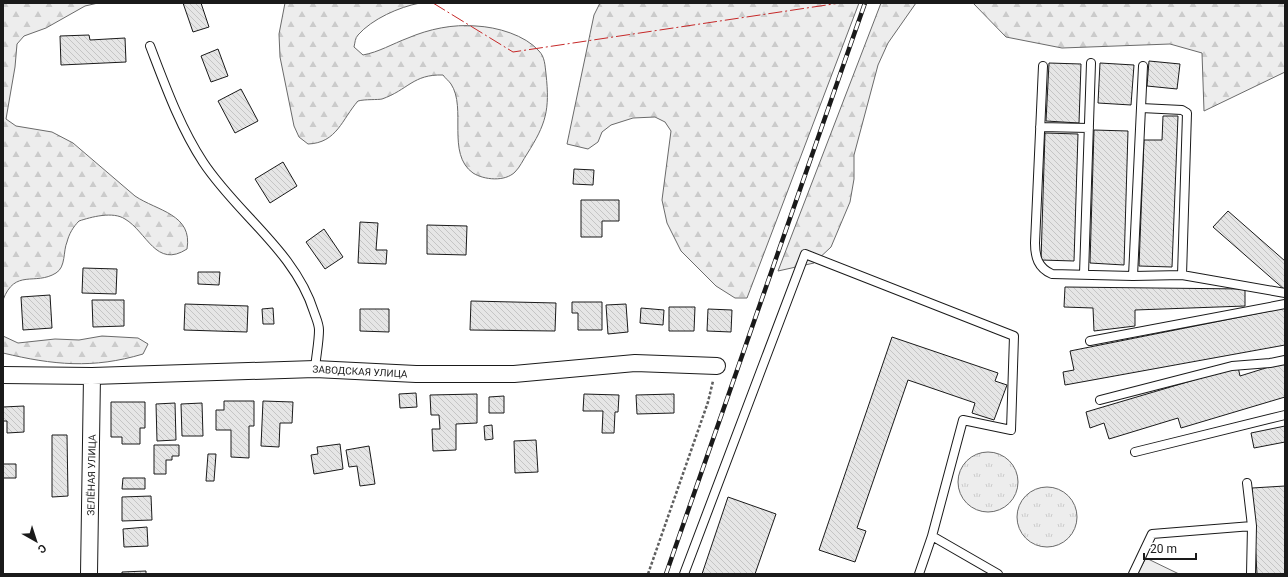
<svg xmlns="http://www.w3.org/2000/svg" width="1288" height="577" font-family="Roboto,sans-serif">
<defs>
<pattern id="forest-firs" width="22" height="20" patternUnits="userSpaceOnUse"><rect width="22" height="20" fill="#ededed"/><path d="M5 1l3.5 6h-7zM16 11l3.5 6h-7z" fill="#cbcbcb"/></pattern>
<pattern id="park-tufts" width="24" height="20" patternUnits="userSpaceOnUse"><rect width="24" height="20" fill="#ededed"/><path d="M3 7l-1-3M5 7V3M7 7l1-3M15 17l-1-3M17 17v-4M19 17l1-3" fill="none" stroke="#cbcbcb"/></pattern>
<pattern id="building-back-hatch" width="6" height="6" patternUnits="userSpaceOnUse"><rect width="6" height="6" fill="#e6e6e6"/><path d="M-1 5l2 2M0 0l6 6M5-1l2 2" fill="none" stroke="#c5c5c5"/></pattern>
</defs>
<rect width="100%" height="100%" fill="#fff"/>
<path fill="#ededed" stroke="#6a6a6a" d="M1146,558L1179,574H1137Z"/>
<path fill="url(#forest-firs)" stroke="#6a6a6a" d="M3,3H98L85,6L46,28L24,36L17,44L15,67L6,119L16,126L52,132L73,143L135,196C157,211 193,214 187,249C156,269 147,232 125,219C113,211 91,217 79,221C73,227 69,234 67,242C63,251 66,267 56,273C35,286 15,268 3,300Z
M285,3H420C399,7 372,19 358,35C355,38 355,43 354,47L363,55C379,52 392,44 408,38C429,29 453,24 476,26C497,27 525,35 539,51C545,57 545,66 546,74C550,110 546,124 527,154C523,160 520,167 515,172C505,182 484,180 473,173C446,154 467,108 451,84C449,81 445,78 443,75C413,74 408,90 382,99C378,100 365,99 358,101C342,119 337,143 308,144L299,137L294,126L280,57L279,34Z
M600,3H859L747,298H735L716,286L681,251L667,223L662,200L671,131L665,122L655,117L633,118L611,125L602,132L598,142L588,149L567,144L594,15Z
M881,3H916L888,43L878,65L854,155V179L850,202L831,247L814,263L778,271Z
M973,3H1285V72L1204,111L1202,53L1170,44L1062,48L1006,37Z
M3,336L18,343L55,339L79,340L102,336L138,338L148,344L143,354C93,369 53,365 3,353Z"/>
<path fill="url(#park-tufts)" stroke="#6a6a6a" d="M958 482a30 30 0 1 1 60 0a30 30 0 1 1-60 0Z
M1017 517a30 30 0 1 1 60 0a30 30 0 1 1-60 0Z"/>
<path fill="url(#building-back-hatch)" stroke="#1a1a1a" d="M183,3H201L209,27L193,32Z
M89,35L90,40L125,38L126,62L61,65L60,36Z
M218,49L228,76L211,82L201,56Z
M1149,61L1180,64L1177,89L1147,86Z
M1049,63L1081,64L1079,123L1046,121Z
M1100,63L1134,65L1131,105L1098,103Z
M241,89L258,121L235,133L218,101Z
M1163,116H1178L1172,267L1139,266L1144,140H1162Z
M1094,130L1128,131L1124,265L1090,263Z
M1045,133L1078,134L1074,261L1041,260Z
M283,162L297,186L270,203L255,179Z
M574,169L594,170L593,185L573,184Z
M581,200H619V221H602V237H581Z
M1228,211L1285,261V290L1213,227Z
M360,222L378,223L376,250H387L386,264L358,263Z
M427,225L467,226L466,255L427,254Z
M324,229L343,257L325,269L306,242Z
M83,268L117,269L116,294L82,293Z
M198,272H220L219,285L198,284Z
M1065,287L1245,289V306L1135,310V326L1094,331L1093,308L1064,307Z
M50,295L52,328L23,330L21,297Z
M92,300H124V326L93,327Z
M471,301L556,303L555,331L470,330Z
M572,302H602V330H578V313H572Z
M185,304L248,306L247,332L184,330Z
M626,304L628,332L608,334L606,305Z
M669,307H695L694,331H669Z
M273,308L274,324H263L262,309Z
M641,308L664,310L663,325L640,323Z
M1285,308V345L1065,385L1063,372L1074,370L1070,351Z
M360,309H389V332L360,331Z
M708,309L732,310L731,332L707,331Z
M892,337L998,373L995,381L1007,385L994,420L972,413L975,403L908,380L857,528L866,531L855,562L819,550Z
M1285,362V397L1181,428L1178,418L1109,439L1104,423L1090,428L1086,412L1238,367L1240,376Z
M416,393L417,407L400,408L399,394Z
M477,394V423L456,424V450L433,451L432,429H440L439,415H431L430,395Z
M584,394L619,395L618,412H615L614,433H602L603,411H583Z
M674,394V413L637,414L636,395Z
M504,396V413H489V397Z
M224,401H254V426H249V458L231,457V430H216V410H224Z
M263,401L293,402L292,423H280L279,447L261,446Z
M111,402H145V428H140V444H122V437H111Z
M175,403L176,440L157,441L156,404Z
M202,403L203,436H182L181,404Z
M24,406V432L7,433V421H3V407Z
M492,425L493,439L485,440L484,426Z
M1285,426V442L1254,448L1251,433Z
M52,435H67L68,496L52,497Z
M536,440L538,472L515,473L514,441Z
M340,444L343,469L314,474L311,455L318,454L317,447Z
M154,445H179V456H172V460H166V474H154Z
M369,446L375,484L360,486L357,466L349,467L346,450Z
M208,454H216L214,481H206Z
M3,464H16V478H3Z
M123,478H145V489H122Z
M1285,486V574H1257L1252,488Z
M151,496L152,520L122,521V497Z
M728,497L776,514L755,574H702Z
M147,527L148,546L124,547L123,529Z
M146,571V574H122V572Z"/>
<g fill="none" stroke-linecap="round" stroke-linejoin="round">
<defs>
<path id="service" d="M150,46C165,85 180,127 203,162C237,214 295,251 314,312C316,318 319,324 319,330C319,342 316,356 315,369
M1043,66L1035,243C1035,257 1038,268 1052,274L1133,276L1182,275L1285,293
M1141,108L1143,66
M1040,127L1089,128
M1084,274L1091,63
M1133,276L1141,108L1182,110L1187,113L1182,275
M1090,341L1285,304
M1100,400L1232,366L1270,363L1285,360
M1135,452L1285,415
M684,574L805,254L1014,336L1011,430L963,420L932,536
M919,574L932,536L998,574
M1133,574L1152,534L1252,526L1247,483
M1251,574L1252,526"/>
<path id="minor" d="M3,375L92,376L315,369L416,374H514L635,363L717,366
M89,574L92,376"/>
</defs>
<use href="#service" stroke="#1a1a1a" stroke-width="10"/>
<use href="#minor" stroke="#1a1a1a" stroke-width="18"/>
<path stroke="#5f5f5f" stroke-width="2.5" stroke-dasharray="3 2" stroke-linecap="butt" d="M648,574L708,402L713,381"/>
<use href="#service" stroke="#fff" stroke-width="8"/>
<use href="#minor" stroke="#fff" stroke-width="16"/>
<defs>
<path id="rail" d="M666,574L865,3"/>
</defs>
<use href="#rail" stroke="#1a1a1a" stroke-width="4.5"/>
<use href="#rail" stroke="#fff" stroke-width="3" stroke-dasharray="9" stroke-linecap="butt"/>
<path stroke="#c62828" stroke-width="1" stroke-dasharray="14 3 2 3" stroke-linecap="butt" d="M433,3L513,52L840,3"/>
</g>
<g text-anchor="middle" stroke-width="3" stroke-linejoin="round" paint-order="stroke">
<g font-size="10" fill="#1a1a1a" stroke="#fff">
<text transform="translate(360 371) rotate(3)" y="4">ЗАВОДСКАЯ УЛИЦА</text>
<text transform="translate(91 475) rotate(-89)" y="4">ЗЕЛЁНАЯ УЛИЦА</text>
</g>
</g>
<rect width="1288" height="577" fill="none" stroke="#1a1a1a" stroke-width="8"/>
<g transform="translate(36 541) rotate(141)" stroke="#ffffff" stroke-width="3" paint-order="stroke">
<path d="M0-3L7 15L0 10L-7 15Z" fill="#1a1a1a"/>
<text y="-6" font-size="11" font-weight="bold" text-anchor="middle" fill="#1a1a1a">С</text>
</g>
<path d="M1144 553v6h52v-6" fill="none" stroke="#1a1a1a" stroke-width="2"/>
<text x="1150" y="553" font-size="12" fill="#1a1a1a" stroke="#ffffff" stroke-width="3" paint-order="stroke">20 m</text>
</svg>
